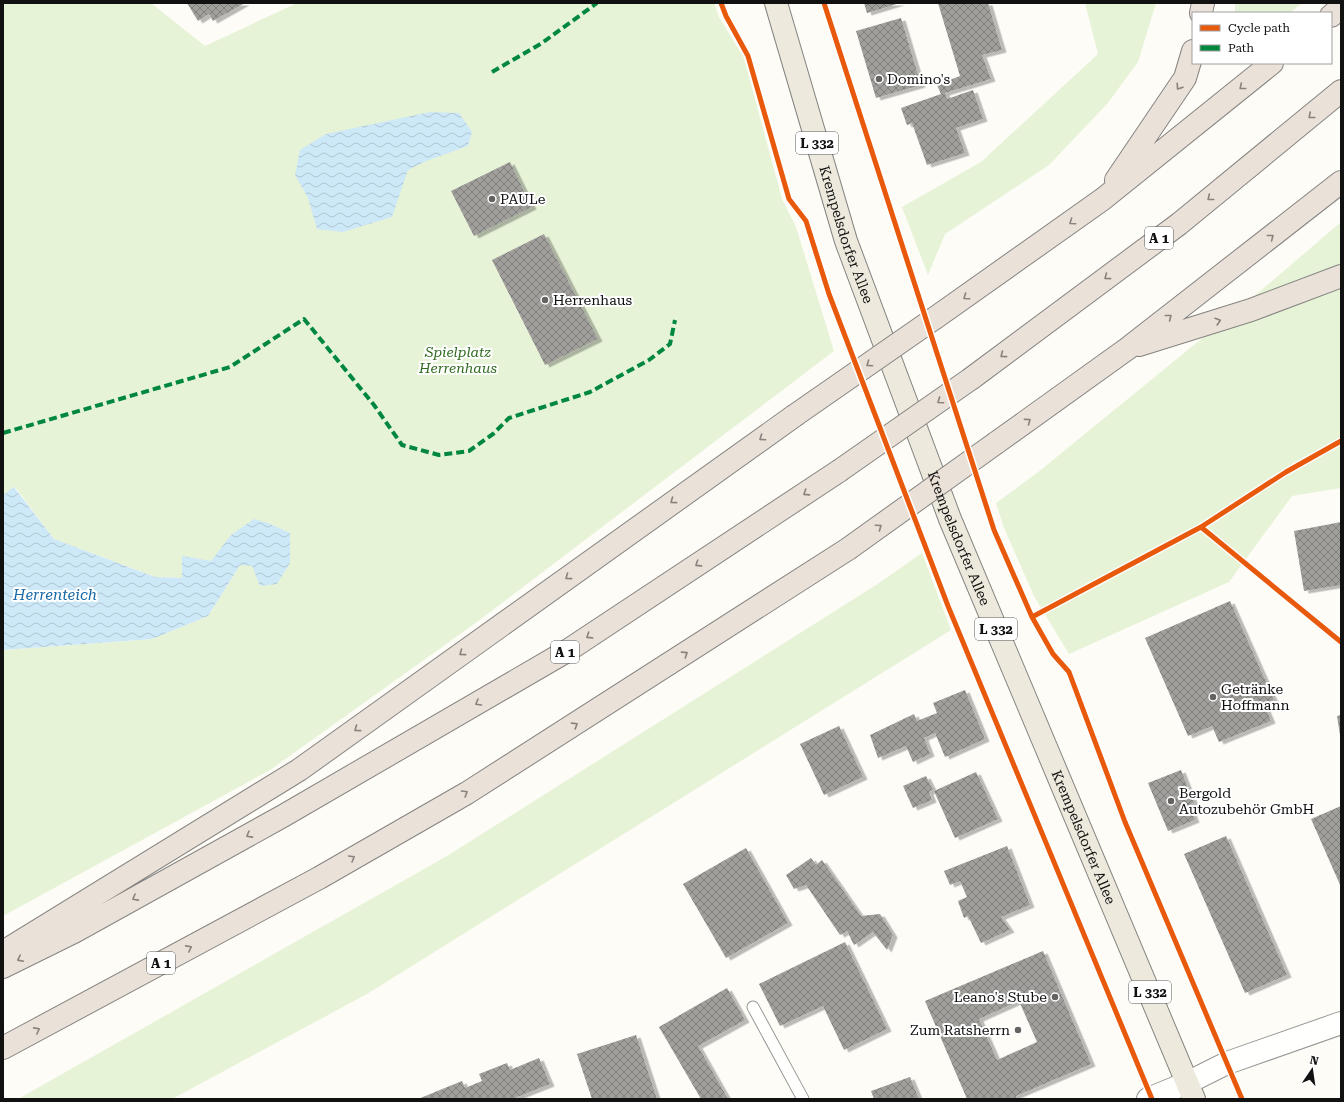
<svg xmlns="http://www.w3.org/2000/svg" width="1344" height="1102" font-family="'Roboto Serif',serif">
<defs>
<pattern id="water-waves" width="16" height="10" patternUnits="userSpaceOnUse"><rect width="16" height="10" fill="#cde8f7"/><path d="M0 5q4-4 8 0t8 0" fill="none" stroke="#afc6d3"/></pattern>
<pattern id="building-cross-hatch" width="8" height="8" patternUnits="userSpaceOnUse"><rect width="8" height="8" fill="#a19f9c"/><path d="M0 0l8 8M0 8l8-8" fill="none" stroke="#82807e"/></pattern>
<filter id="shadow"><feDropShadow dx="4.5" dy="2.5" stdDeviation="0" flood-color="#0004"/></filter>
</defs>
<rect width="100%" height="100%" fill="#fdfcf7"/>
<path fill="#e7f3d7" d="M3,3H151L205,46L297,3H714L719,17L744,58L782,199L796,227L834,351L477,622L270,770L3,916V650L152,639L208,616L240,565L290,563L221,550L211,561L182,578L155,577L54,539L15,487L3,495Z
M1085,3H1156L1138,62L1107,104L1049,165L945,234L928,275L902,207L981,162L1098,54Z
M1235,3H1302L1290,13H1235Z
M1341,222V488L1292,496L1229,582L1069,654L1034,596L1004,528L996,503L1037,473L1265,287Z
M922,553L951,630L367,994L172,1099H18L447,856L876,585Z"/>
<path fill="url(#water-waves)" d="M430,112L459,113L472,132L468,146L426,161L408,170L392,217L343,232L317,229L308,198L295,175L300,150L326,134Z
M14,487L54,539L155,577L182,578V556L211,561L231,535L254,519L268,523L290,533V563L277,584L260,586L252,566L240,565L208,616L152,639L3,650V495Z"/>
<path fill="url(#building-cross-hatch)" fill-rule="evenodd" filter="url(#shadow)" d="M187,3H245L213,21L209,14L198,21Z
M864,3H900L867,13Z
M938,3H988L1002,50L982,55L991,79L945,93L947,99L973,90L983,119L956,128L965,153L927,165L912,123L907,125L901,108L941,94L937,85L960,76Z
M901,18L921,85L876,98L856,31Z
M510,162L532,207L474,236L451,191Z
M544,234L598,339L545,365L492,260Z
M1341,522V585L1304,591L1294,531Z
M1230,601L1274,700L1264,704L1271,721L1219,742L1212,726L1188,736L1145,638Z
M965,690L985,739L945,757L935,733L924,738L930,754L913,762L906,746L878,758L870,735L914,714L917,721L937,713L933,703Z
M1341,715V735H1340L1337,716Z
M839,726L863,777L824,795L800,744Z
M1181,770L1194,803L1189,805L1195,820L1168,831L1148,783Z
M976,772L998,819L955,838L934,791Z
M926,776L933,790L929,792L932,800L913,808L903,786Z
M1341,806V887L1311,819Z
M1226,836L1287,975L1245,993L1184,854Z
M1007,846L1030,905L1001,917L1010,930L981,943L968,916L964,918L958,901L967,897L960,881L950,885L944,871Z
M746,848L788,923L726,958L683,884Z
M811,858L816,865L822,860L861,916L880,914L893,935L887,950L873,932L854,945L847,931L840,935L806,885L794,889L786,875Z
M845,942L887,1029L844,1050L823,1006L780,1026L759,984Z
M1043,951L1091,1064L1016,1096L1017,1099H967L925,1001ZM1019,1001L1037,1042L997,1060L979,1019Z
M727,988L745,1020L698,1046L728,1099H701L659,1027Z
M636,1035L657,1099H592L577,1054Z
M539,1058L550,1084L512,1099H418L462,1081L465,1088L482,1081L479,1074L507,1063L510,1070Z
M910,1077L919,1099H874L871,1091Z"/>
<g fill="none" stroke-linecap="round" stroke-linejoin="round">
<defs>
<path id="lane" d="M753,1007L803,1099"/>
<path id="street" d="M1148,1099L1187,1083L1227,1063L1341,1023"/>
<g id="primary">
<path id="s1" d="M776,3L846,241L950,519L1194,1099"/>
</g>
<path id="highway" d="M1201,13L1203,3
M1331,16L1341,7
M1116,180L1185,78L1193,51
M935,318L1103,199L1272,63
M1139,345L1251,310L1341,276
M972,378L1179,224L1341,91
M996,443L1127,349L1341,182
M3,952L299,770L794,416
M3,967L74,932L283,816L567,651L839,471
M3,1048L319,878L467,793L848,549"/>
</defs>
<use href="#lane" stroke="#979795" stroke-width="13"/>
<use href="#street" stroke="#979795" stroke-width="24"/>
<use href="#primary" stroke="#858482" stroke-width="24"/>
<use href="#highway" stroke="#858482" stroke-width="24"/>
<use href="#lane" stroke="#fffffe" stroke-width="11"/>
<use href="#street" stroke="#fffffe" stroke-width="22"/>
<use href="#primary" stroke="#ede9dc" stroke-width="22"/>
<use href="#highway" stroke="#eae1d8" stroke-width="22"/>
<defs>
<path id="highway-bridge" d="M794,416L935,318
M839,471L972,378
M848,549L996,443"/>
</defs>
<use href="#highway-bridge" stroke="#858482" stroke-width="24" stroke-linecap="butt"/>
<use href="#highway-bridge" stroke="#eae1d8" stroke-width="22"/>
<path stroke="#00873e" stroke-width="4" stroke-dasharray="8 4" stroke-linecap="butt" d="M492,72L542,43L597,3
M3,433L230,367L304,319L374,405L402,445L439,455L469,451L493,434L509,418L590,392L649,360L670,344L675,320"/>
<defs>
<path id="cycleway" d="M721,3L726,16L748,56L789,199L806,221L829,294L948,606L1152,1099
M824,3L994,530L1032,617L1053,654L1069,672L1125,822L1242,1099
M1201,527L1341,642
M1032,617L1201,527L1286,472L1341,441"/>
</defs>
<use href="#cycleway" stroke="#fff" stroke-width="8"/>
<use href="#cycleway" stroke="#e8590c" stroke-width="5"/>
</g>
<defs><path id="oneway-chevron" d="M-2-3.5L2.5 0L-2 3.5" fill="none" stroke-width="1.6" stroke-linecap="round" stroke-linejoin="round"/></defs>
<g stroke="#88837e">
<use href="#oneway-chevron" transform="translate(1179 87) rotate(124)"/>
<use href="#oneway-chevron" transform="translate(1242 87) rotate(141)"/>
<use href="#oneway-chevron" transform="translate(1311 116) rotate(141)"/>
<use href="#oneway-chevron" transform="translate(1210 198) rotate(141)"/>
<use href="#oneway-chevron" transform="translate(1072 222) rotate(145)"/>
<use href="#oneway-chevron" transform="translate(1271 237) rotate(-38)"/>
<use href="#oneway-chevron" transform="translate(1107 277) rotate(143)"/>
<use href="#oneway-chevron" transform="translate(966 297) rotate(145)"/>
<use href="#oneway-chevron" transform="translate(1169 317) rotate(-38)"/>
<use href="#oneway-chevron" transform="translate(1218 321) rotate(-17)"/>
<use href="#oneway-chevron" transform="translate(1003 355) rotate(143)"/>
<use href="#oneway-chevron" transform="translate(869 364) rotate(146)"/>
<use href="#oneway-chevron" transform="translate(940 401) rotate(145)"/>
<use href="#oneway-chevron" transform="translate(1028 421) rotate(-36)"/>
<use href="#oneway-chevron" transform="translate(762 438) rotate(145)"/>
<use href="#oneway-chevron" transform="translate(806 493) rotate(147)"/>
<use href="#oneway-chevron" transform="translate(673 501) rotate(144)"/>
<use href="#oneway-chevron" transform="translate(879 527) rotate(-35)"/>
<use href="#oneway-chevron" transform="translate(698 564) rotate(147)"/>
<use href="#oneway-chevron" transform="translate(568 577) rotate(144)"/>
<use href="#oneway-chevron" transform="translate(589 636) rotate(147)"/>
<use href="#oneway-chevron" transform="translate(462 653) rotate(144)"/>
<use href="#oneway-chevron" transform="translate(685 654) rotate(-33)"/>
<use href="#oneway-chevron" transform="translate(478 703) rotate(150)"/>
<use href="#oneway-chevron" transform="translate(575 725) rotate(-32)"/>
<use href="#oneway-chevron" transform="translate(357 729) rotate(144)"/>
<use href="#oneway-chevron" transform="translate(465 793) rotate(-31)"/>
<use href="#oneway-chevron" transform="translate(249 835) rotate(151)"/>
<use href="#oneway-chevron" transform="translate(352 858) rotate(-30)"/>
<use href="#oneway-chevron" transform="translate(135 898) rotate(151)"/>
<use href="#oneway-chevron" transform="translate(189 948) rotate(-28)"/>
<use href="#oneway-chevron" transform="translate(20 959) rotate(153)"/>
<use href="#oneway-chevron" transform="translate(37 1030) rotate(-28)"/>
</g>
<g fill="#646362" stroke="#fff" stroke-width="1.5">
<circle cx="879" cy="79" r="4"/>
<circle cx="492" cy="199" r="4"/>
<circle cx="545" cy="300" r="4"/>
<circle cx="1213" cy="697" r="4"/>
<circle cx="1171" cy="801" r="4"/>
<circle cx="1055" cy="997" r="4"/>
<circle cx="1018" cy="1030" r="4"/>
</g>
<g text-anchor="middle" stroke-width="4" stroke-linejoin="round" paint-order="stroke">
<g fill="#fff" stroke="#585858" stroke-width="1">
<rect x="796" y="132" width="42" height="22" rx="3"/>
<rect x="1145" y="227" width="28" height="22" rx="3"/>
<rect x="975" y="618" width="42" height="22" rx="3"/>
<rect x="551" y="641" width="28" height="22" rx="3"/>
<rect x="147" y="952" width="28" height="22" rx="3"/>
<rect x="1129" y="981" width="42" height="22" rx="3"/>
</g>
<g font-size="13" font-weight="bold" fill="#111">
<text x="817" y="148">L 332</text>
<text x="1159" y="243">A 1</text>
<text x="996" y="634">L 332</text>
<text x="565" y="657">A 1</text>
<text x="161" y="968">A 1</text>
<text x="1150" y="997">L 332</text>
</g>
<g font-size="14" fill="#111" stroke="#fff" text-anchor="start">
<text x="887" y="84">Domino's</text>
<text x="500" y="204">PAULe</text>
<text x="553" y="305">Herrenhaus</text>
<text x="1221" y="694">Getränke<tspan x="1221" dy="16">Hoffmann</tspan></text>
<text x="1179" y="798">Bergold<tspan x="1179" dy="16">Autozubehör GmbH</tspan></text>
<text x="1047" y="1002" text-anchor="end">Leano's Stube</text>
<text x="1010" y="1035" text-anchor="end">Zum Ratsherrn</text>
</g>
<g font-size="14" fill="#111" stroke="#fff">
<text dy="5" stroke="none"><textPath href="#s1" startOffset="242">Krempelsdorfer Allee</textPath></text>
<text dy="5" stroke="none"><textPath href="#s1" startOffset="566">Krempelsdorfer Allee</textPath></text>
<text dy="5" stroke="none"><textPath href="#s1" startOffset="890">Krempelsdorfer Allee</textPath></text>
</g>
<g font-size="14" font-style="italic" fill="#2f6b1f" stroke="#fff">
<text x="458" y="357">Spielplatz<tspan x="458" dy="16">Herrenhaus</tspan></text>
</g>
<g font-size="15" font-style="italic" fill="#1768a6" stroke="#fff">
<text x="55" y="600">Herrenteich</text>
</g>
</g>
<rect width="1344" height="1102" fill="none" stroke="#111111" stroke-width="8"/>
<rect x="1192" y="12" width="140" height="52" fill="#ffffff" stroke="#a0a0a0"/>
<rect x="1200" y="25" width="20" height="6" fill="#e8590c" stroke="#a0a0a0"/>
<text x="1228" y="32" font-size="12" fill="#111111">Cycle path</text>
<rect x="1200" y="45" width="20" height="6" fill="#00873e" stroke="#a0a0a0"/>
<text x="1228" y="52" font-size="12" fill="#111111">Path</text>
<g transform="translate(1312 1070) rotate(13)" stroke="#ffffff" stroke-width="3" paint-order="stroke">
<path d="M0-3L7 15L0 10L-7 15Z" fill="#111111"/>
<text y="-6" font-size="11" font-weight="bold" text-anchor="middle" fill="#111111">N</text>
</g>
</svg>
